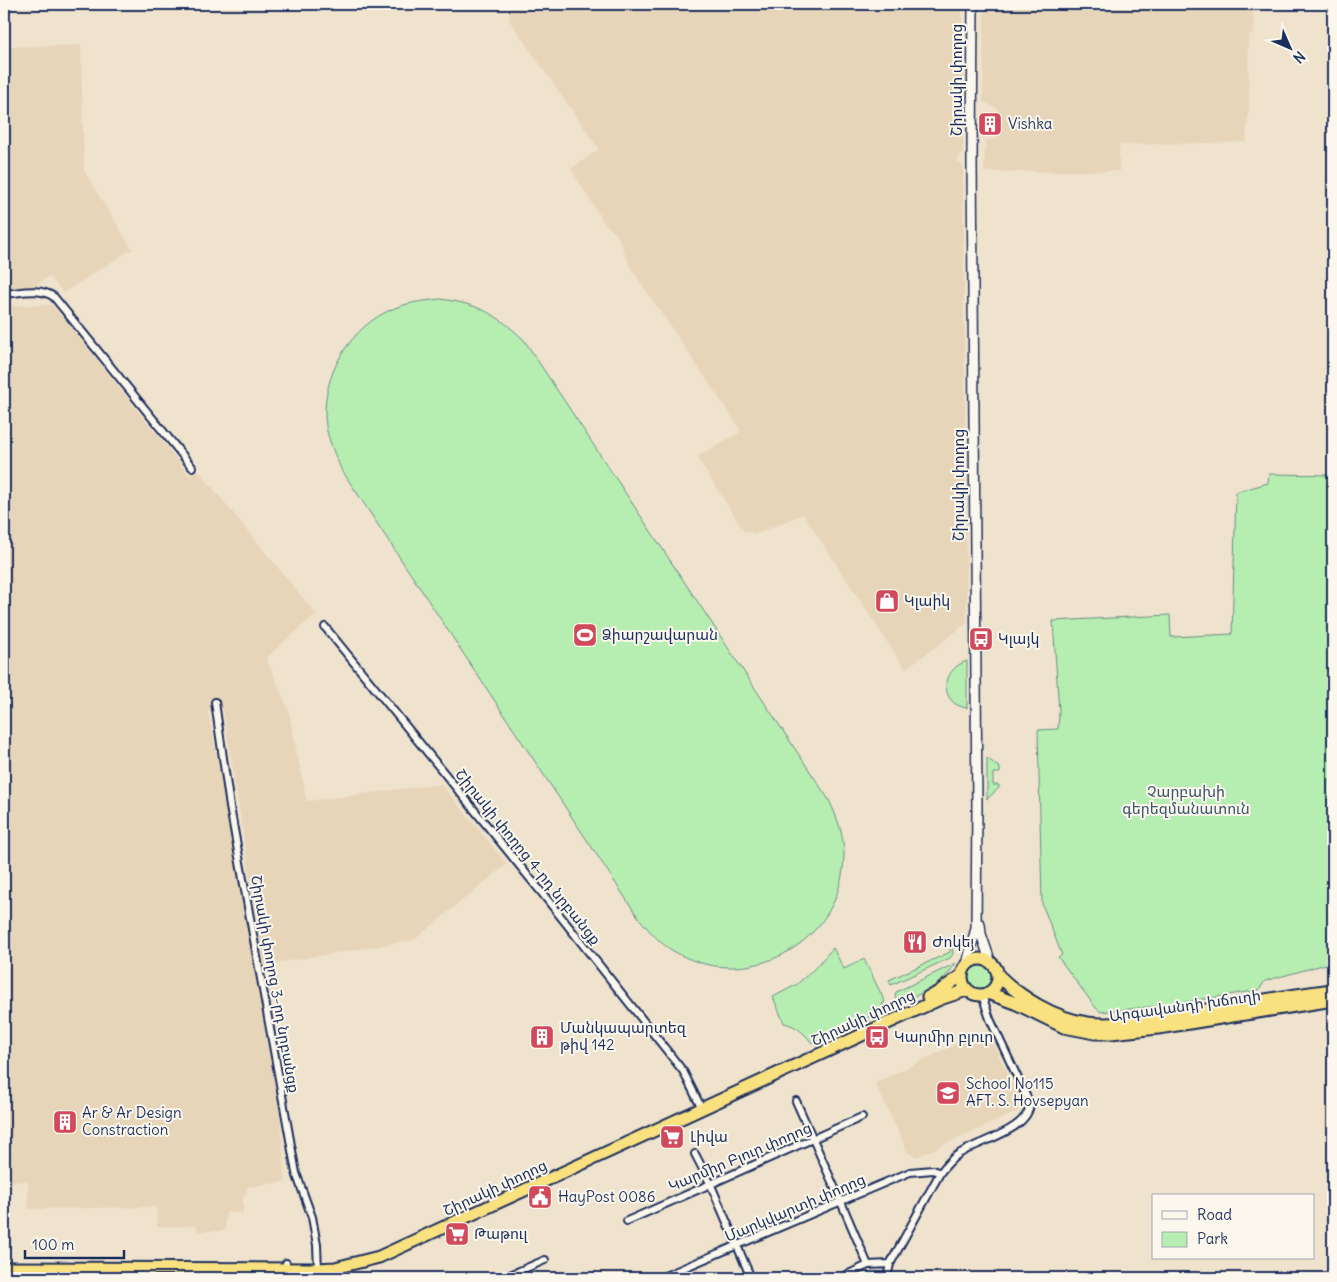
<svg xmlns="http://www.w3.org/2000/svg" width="1337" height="1282" font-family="Delius,'Noto Sans Armenian',sans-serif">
<rect width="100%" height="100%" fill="#efe3ce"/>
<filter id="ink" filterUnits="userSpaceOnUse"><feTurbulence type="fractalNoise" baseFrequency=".02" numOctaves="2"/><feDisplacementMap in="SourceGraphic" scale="10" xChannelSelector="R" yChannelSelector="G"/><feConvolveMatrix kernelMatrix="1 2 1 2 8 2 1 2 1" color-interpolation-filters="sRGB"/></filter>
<g filter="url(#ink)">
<path fill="#e7d5b9" d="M510,4H962L963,153L959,155L958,162L963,166L967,623L937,646L905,669L803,514L756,534L744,531L698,459V456L739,433L740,429L630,267L618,236L605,224L571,169L599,149L509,20Z
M996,4H1253L1254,34L1248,35L1249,106L1246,142L1119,145V171L984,172L985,151L986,150L985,140L998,139V109L983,102L984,10H994Z
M81,45L84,171L132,249L63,293L49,276L34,287H4V47Z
M53,305L189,475L198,470L316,614L266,658L288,708L307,801L441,784L507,864L414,940L264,965L223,709L208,711L253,947L264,1024L280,1113L285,1182L247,1187V1194L243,1196V1213L226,1212L225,1231H198L196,1226L157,1227L156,1207L28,1209V1181L4,1182V306Z
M979,1033L983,1040L990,1037L1021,1102L1017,1112L916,1157L908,1153L875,1083Z"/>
<path fill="#b6edb0" stroke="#688e87" d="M440,299C478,304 496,313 524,340L829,800C837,817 844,835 844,854C844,944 745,997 670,949C656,940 646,927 636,914L341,469C335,455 329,442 326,426C319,378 350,325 395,308C410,302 424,301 440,299Z
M1269,474L1333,475V962L1265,981L1259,990L1167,1005L1101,1012L1096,1008L1058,957L1062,955L1042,904L1038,730L1058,729L1059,711L1053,621L1170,615L1171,637L1232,634L1236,492L1268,483Z
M967,661V708C938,704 941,669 967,661Z
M987,758L1000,768V773H993V785H999V788L987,799Z
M950,947H952L953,954L950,958L891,985L889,980L950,952Z
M833,948L844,969L864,959L885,1002L882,1004L884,1007L886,1006L885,1010L812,1043C804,1033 797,1026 784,1023L773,997L796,985L814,969Z
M956,963C939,988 926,991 900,1003L895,997L896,992Z
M965 978a14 14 0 1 1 28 0a14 14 0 1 1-28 0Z"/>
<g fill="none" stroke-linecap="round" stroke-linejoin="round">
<defs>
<path id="street" d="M4,294C20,293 39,287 54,297L192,467
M325,627L542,893L683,1071L702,1109
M215,702L230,807L296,1173L312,1217L317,1245L318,1269
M796,1101L841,1202L868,1265
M695,1154L710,1183L751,1278
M627,1221L862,1117
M53,1268V1278
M284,1278L286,1263
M503,1278L545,1260
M660,1278L910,1172L933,1170L940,1173
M840,1278L868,1265L890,1264
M887,1278L890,1264L940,1173C945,1167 950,1160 956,1156C975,1141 1028,1132 1030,1104L990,1019L982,995"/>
<path id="secondary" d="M980,924L981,934L991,963
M967,964L976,928L977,808L972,159L973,4"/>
<path id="highway" d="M962 977a18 18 0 1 1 36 0a18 18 0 1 1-36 0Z
M998,975C1021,998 1055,1018 1087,1023C1116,1027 1146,1019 1175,1015C1227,1007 1280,996 1333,990
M988,993L1015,1003L1064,1027L1095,1033H1111L1158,1028L1333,1000
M928,997L937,993L962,975
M4,1268L318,1269L335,1268L379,1257L940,999L967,990"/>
</defs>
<use href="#street" stroke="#1b2f5e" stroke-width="10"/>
<use href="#secondary" stroke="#1b2f5e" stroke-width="12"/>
<use href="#highway" stroke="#1b2f5e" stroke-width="15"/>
<use href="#street" stroke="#fbf7ec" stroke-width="6"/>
<use href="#secondary" stroke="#fbf7ec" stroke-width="9"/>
<use href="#highway" stroke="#fae180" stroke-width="11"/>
</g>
</g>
<defs>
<symbol id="building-square" viewBox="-11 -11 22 22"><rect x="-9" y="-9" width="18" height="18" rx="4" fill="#d1495b" stroke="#fbf7ec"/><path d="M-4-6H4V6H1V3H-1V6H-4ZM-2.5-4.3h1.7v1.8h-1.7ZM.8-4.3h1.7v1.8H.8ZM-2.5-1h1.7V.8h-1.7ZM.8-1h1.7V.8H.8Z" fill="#fff"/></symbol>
<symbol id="shop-square" viewBox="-11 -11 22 22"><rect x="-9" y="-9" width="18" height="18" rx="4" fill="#d1495b" stroke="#fbf7ec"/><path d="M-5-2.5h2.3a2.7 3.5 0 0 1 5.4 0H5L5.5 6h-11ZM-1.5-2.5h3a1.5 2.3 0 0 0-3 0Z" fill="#fff"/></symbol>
<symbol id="stadium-square" viewBox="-11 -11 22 22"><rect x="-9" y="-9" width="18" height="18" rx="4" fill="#d1495b" stroke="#fbf7ec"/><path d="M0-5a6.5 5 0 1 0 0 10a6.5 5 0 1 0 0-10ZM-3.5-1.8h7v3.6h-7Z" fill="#fff"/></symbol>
<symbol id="bus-square" viewBox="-11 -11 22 22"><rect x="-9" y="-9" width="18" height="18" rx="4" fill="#d1495b" stroke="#fbf7ec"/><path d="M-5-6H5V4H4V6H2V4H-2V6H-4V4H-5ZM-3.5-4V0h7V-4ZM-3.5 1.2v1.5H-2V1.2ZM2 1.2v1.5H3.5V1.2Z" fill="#fff"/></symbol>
<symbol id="restaurant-square" viewBox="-11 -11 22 22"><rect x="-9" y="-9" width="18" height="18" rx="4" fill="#d1495b" stroke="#fbf7ec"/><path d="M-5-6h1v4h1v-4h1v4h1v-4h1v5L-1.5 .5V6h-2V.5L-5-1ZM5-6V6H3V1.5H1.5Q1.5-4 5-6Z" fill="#fff"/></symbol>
<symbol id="school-square" viewBox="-11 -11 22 22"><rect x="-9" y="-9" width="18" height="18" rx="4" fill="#d1495b" stroke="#fbf7ec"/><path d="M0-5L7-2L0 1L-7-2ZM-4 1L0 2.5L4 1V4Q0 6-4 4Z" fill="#fff"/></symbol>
<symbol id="supermarket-square" viewBox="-11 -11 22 22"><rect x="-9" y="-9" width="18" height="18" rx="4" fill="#d1495b" stroke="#fbf7ec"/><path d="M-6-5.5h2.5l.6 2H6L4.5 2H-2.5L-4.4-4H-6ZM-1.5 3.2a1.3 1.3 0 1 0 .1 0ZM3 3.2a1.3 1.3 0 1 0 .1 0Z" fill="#fff"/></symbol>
<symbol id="civic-square" viewBox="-11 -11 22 22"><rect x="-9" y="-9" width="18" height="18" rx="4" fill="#d1495b" stroke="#fbf7ec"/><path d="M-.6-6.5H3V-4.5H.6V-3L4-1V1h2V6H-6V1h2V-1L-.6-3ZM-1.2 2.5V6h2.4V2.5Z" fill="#fff"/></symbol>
</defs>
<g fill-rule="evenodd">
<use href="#building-square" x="976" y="110" width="28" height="28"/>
<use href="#shop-square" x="873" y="587" width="28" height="28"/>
<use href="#stadium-square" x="571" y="621" width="28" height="28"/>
<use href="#bus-square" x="967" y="625" width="28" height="28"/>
<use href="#restaurant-square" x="901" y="928" width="28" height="28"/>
<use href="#building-square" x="528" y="1023" width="28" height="28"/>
<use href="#bus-square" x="863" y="1023" width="28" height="28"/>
<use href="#school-square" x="934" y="1079" width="28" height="28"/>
<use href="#building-square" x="51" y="1108" width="28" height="28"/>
<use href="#supermarket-square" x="658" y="1123" width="28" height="28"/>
<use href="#civic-square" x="526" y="1183" width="28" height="28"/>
<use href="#supermarket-square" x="443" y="1220" width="28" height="28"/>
</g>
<g text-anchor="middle" stroke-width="4" stroke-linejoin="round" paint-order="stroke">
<g font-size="15" fill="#1b2f5e" stroke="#fbf7ec">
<text transform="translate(957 80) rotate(-90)" y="5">Շիրակի փողոց</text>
<text transform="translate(959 485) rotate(-90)" y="5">Շիրակի փողոց</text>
<text transform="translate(528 857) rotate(51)" y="5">Շիրակի փողոց 4-րդ նրբանցք</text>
<text transform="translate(275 984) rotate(80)" y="5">Շիրակի փողոց 3-րդ նրբանցք</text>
<text transform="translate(1185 1006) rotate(-8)" y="5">Արգավանդի խճուղի</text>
<text transform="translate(863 1018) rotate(-25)" y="5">Շիրակի փողոց</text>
<text transform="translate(740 1157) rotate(-23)" y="5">Կարմիր Բլուր փողոց</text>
<text transform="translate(495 1188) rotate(-25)" y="5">Շիրակի փողոց</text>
<text transform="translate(795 1208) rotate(-23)" y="5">Մարկվարտի փողոց</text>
</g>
<g font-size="15" fill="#1b2f5e" stroke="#fbf7ec" text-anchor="start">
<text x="1008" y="129">Vishka</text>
<text x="904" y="606">Կլաիկ</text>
<text x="602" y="640">Ձիարշավարան</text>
<text x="998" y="644">Կլայկ</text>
<text x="932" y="947">Ժոկեյ</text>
<text x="560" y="1033">Մանկապարտեզ<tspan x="560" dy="17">թիվ 142</tspan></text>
<text x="894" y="1042">Կարմիր բլուր</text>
<text x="966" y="1089">School No115<tspan x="966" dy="17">AFT. S. Hovsepyan</tspan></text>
<text x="82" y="1118">Ar &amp; Ar Design<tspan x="82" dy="17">Constraction</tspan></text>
<text x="690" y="1142">Լիվա</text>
<text x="558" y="1202">HayPost 0086</text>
<text x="474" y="1239">Թաթուլ</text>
</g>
<g font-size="15" fill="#3a556e" stroke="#fbf7ec">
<text x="1186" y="797">Չարբախի<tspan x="1186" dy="17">գերեզմանատուն</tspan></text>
</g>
</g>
<rect width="1337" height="1282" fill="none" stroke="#fbf7ec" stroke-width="20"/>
<rect x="10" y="10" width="1317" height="1262" fill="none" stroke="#1b2f5e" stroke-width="2" filter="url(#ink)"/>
<rect x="1152" y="1194" width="162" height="65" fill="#fbf7ec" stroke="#a1a7b3"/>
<rect x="1162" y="1211" width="25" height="8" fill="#fbf7ec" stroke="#a1a7b3"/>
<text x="1197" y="1220" font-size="15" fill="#1b2f5e">Road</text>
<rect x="1162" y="1232" width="25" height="15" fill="#b6edb0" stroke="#a1a7b3"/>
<text x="1197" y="1244" font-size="15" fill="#1b2f5e">Park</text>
<g transform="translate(1290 48) rotate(135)" stroke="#fbf7ec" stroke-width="4" paint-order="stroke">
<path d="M0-4L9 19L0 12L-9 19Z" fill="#1b2f5e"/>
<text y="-8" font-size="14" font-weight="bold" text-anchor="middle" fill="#1b2f5e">N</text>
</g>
<path d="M25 1250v8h99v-8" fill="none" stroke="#1b2f5e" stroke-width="2.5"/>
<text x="32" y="1250" font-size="15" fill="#1b2f5e" stroke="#fbf7ec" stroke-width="4" paint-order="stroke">100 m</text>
</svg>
